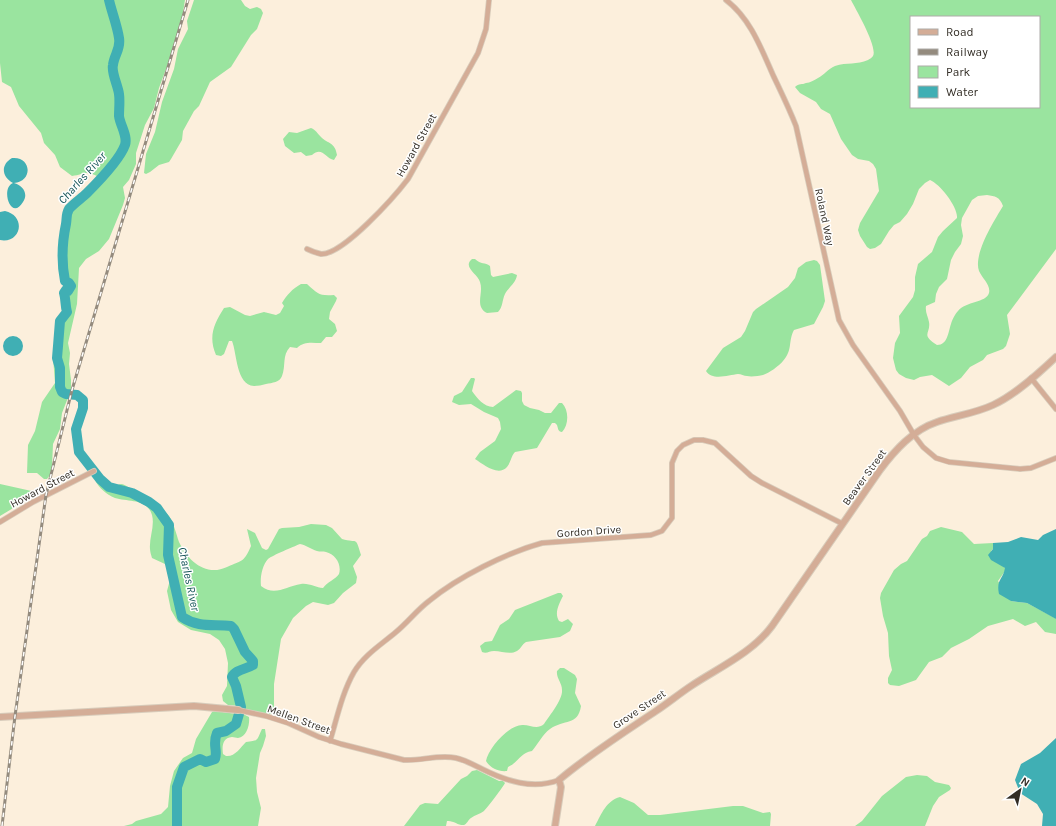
<svg xmlns="http://www.w3.org/2000/svg" width="1056" height="826" font-family="Karla,sans-serif">
<rect width="100%" height="100%" fill="#fcefdc"/>
<path fill="#9ae49f" fill-rule="evenodd" d="M0,0H185L180,31L159,88L154,108L145,125L136,153V164L129,180L123,187L125,198L123,205L109,239L99,251L86,259L79,268L77,304L68,343L70,353L69,364L71,380V390L62,413L60,429L53,444L52,467L50,475L47,479H44L37,473H27L28,445L35,431L42,402L55,383L53,357L67,306L64,259L66,220L70,211L91,189L97,176C83,170 84,175 72,176L60,167L55,155L44,143L41,133L19,106L11,87L2,82L0,63Z
M194,0H241L245,6L250,9L257,7L261,9L263,13L257,29L251,35L231,67L210,82L199,106L194,111L183,131L182,140L171,159L169,162L159,165L150,172L146,174L144,173L146,154L155,132L162,102L174,69L178,49L188,29L187,21Z
M851,0H1056V249L1007,315L1010,334L1006,346L1003,349L987,355L983,360L970,367L961,378L949,386L932,375L920,377L914,380L906,378L899,374L896,370L893,358L895,343L900,333L899,316L913,297L915,290V277L918,264L932,252L938,237L943,231L957,218C958,207 940,184 930,180L925,183L919,189L913,204L907,214L900,222L894,225L889,231L881,244L875,248L870,249L867,247L860,236L858,230L860,223L879,191L876,169L873,164L869,161L858,159L852,155L841,139L830,114L821,109L816,102L800,93L795,87C799,83 802,85 806,83C810,83 814,80 818,78C824,75 828,69 835,66C847,62 857,65 868,60C869,59 872,58 873,56C878,47 856,10 851,0ZM911,17H1039V107H911ZM987,195C995,196 1000,197 1003,206C994,221 973,254 979,271C982,278 991,285 989,293C986,303 966,301 958,311C955,314 952,320 951,324C948,332 948,345 937,345C920,334 931,334 929,322C928,316 925,312 926,306L935,302L936,294L939,287L947,279L951,260L955,252L961,244L963,236L961,225L962,218L972,200L978,196Z
M311,128C316,130 317,133 321,137C328,144 335,142 337,155L334,160C325,158 322,146 312,155L306,156L301,152L294,153L285,146L283,139L289,132L297,133Z
M472,259H475C481,265 485,262 490,266L491,275L493,277L512,273L517,275C516,283 508,288 505,294C502,300 503,307 498,312L487,313C474,306 484,293 480,282C478,274 462,267 472,259Z
M814,260L817,261L820,265L825,301L823,307L814,324L794,330C788,341 793,350 783,361C779,366 769,373 763,375C759,376 751,377 747,376C744,376 741,374 738,374C729,375 712,381 706,371L723,348L741,337L745,331L753,312L756,309L788,287L795,278L798,268L806,262Z
M301,284H307C318,294 319,296 334,295L337,298L336,301L330,312L329,319L335,324L337,331L332,337H326L321,343C312,343 304,341 297,348L290,347C282,355 286,366 282,376C280,382 272,383 266,384C262,385 258,386 254,386C236,385 237,353 232,341H229L224,354L221,356L216,355C208,336 214,324 224,308L230,307L245,315L250,316L264,312L276,315L280,313L284,306L282,303C287,295 292,289 301,284Z
M471,378H474L475,379L472,391C477,398 484,407 493,407L516,390L521,391L522,393V401L524,405L530,408L539,410L545,413H551L559,403H562C569,410 569,425 562,432C558,432 558,428 557,425L555,423H552L537,448L515,452C511,456 511,462 507,467C498,477 483,464 475,459L480,452L495,441L501,429L500,422L498,418L484,412L471,404L459,405L452,402L454,396L462,392Z
M96,476H99L115,486C117,486 119,484 121,484C125,484 136,492 140,494C151,500 161,506 169,516C174,524 176,533 179,542C188,561 206,577 227,567C243,560 244,562 251,546L247,529L255,533L262,548L266,550L268,549L279,529L282,528L299,527L311,524L326,525L332,528L342,539C358,544 355,535 361,555L353,566L357,577L356,583L343,593L334,603L328,605L313,602L306,606L293,618L281,639L274,684V707L273,712L271,714L246,711L241,706L228,705L223,701L222,695L227,686L228,663L225,649L219,640L210,634L191,630L178,622L171,610L167,591L170,580L169,570L165,564L152,558C151,555 150,551 150,549C149,538 155,526 152,515C147,498 127,502 115,498C106,494 99,488 95,480ZM300,544C306,545 311,549 317,551C320,552 323,551 326,552C335,554 342,564 339,574C336,579 327,582 323,588C316,588 310,583 301,584C286,586 275,597 261,586C260,577 262,566 268,559C273,555 293,547 300,544Z
M0,484L36,492L35,495L0,516Z
M941,527L962,532L974,544L993,543V549L991,551L1005,568V571L998,581L1011,601L1027,603L1055,618L1056,619V634L1045,632L1036,622L1025,626L1013,619L988,626L969,639L951,648L942,657L929,662L916,680L899,686L890,685L888,683V678L892,670L889,656L888,633L883,616L880,598L881,593L894,570L901,564L907,561L922,539L927,536L930,531Z
M558,593H561L563,596C559,604 554,613 559,621L562,622L568,619L573,624L570,631L560,637L526,642C522,644 521,649 517,651C510,655 502,651 494,651C489,651 487,654 482,652L480,646L485,642L492,641L500,625L509,619L515,610Z
M560,668H564L575,675L577,679L575,693L581,706C578,726 564,719 550,729C543,734 538,744 532,751C520,753 519,762 508,767L507,771C499,772 490,768 486,761C488,749 509,724 523,725C531,725 537,730 544,724C550,715 563,699 562,690C562,683 556,678 557,671Z
M215,711L237,714L241,713L249,717C250,724 247,737 238,738C236,738 234,737 232,737C222,738 222,747 223,754L226,756C235,757 240,748 246,742C259,740 256,742 262,729H265L266,736L263,746L260,753L256,778L257,792L261,808L258,826H124L132,824L136,821L161,814L168,807L170,786L174,771L183,758L192,753L196,739L212,712Z
M477,770L499,781H503L505,783C503,787 488,807 484,811C480,814 475,815 471,818C468,820 467,824 464,825C459,826 453,820 447,821L446,826H404L420,805L425,803L438,804L461,779L467,776L472,771Z
M917,775L927,776L935,782L949,785L951,788L950,790L939,797L933,806L925,826H855L862,821L882,796L906,777Z
M620,797L634,803L648,815H660L733,806H743L763,813L770,812L771,814L770,826H595C602,813 606,801 620,797Z"/>
<path fill="#40afb4" d="M12,158C32,156 33,182 14,183C22,185 29,193 23,202C11,222 0,188 13,183C2,177 0,165 12,158Z
M5,211C27,216 21,244 0,240V212Z
M3 346a10 10 0 1 1 20 0a10 10 0 1 1-20 0Z
M1056,529V619L1027,603L1011,601L999,594C996,579 1003,580 1005,568L991,560L988,555L993,549V543L1008,542L1021,537L1038,540L1043,535Z
M1056,738V826H1042L1043,814L1037,804L1020,793L1015,780L1021,764L1040,753Z"/>
<g fill="none" stroke-linecap="round" stroke-linejoin="round">
<path stroke="#40afb4" stroke-width="10" d="M109,0C112,13 117,25 119,38C121,49 114,55 113,65C111,72 118,86 119,94C120,101 119,109 119,116C120,125 128,136 125,145C120,159 98,182 87,193C82,198 74,203 69,209C66,214 67,218 66,224C62,243 61,261 65,281L69,283L71,286L68,291L66,290L64,293C66,300 65,305 67,312L60,321L58,346L57,358L60,368V387L62,392L66,394L77,395L83,400V408L76,429L79,452L100,479L109,487L132,493L149,502L157,508L169,525L168,555L182,617C199,628 212,624 231,626L234,629L245,652L253,661V665C246,669 235,670 232,677L236,686L241,707L236,724L226,731L217,733C212,745 218,750 215,759L206,762L200,759L184,767L177,787V826"/>
<defs>
<path id="minor" d="M726,0C750,18 761,48 773,75C781,92 789,108 796,126L839,320L853,345L900,411L914,435L923,447L936,458L949,462L1020,469L1031,468L1056,458
M307,249C311,251 317,253 321,254C343,255 395,196 408,179L478,53L486,29L489,0
M1031,378L1056,409
M0,522L33,502L94,471
M238,710L266,716L288,723L319,737L341,744L404,760C422,761 439,754 456,758C465,760 474,765 482,769C506,781 533,790 559,780
M330,741C337,718 342,693 354,672C364,655 382,644 396,632C408,622 417,610 429,601C458,577 506,553 542,543L651,535L662,531L672,518V463L677,451L683,445L694,440H703L715,443L751,476L762,483L843,524"/>
<path id="tertiary" d="M0,717L194,706L238,710
M555,826L561,787L559,780C590,754 623,733 656,711C668,703 679,694 691,686C718,668 752,653 772,626L880,470C895,450 913,430 937,422C955,416 976,413 993,405C1015,395 1038,374 1056,357"/>
</defs>
<use href="#minor" stroke="#d8ccbb" stroke-width="6"/>
<use href="#tertiary" stroke="#d8ccbb" stroke-width="8"/>
<use href="#minor" stroke="#d4ad97" stroke-width="4.5"/>
<use href="#tertiary" stroke="#d4ad97" stroke-width="6"/>
<defs>
<path id="rail" d="M2,826L15,716L46,495L72,390L188,0"/>
</defs>
<use href="#rail" stroke="#948b7e" stroke-width="3"/>
<use href="#rail" stroke="#fff" stroke-width="1.5" stroke-dasharray="4.5" stroke-linecap="butt"/>
</g>
<g text-anchor="middle" stroke-width="3" stroke-linejoin="round" paint-order="stroke">
<g font-size="11" fill="#332e26" stroke="#fff">
<text transform="translate(416 145) rotate(-61)" y="4">Howard Street</text>
<text transform="translate(825 217) rotate(78)" y="4">Roland Way</text>
<text transform="translate(864 477) rotate(-54)" y="4">Beaver Street</text>
<text transform="translate(42 488) rotate(-28)" y="4">Howard Street</text>
<text transform="translate(589 531) rotate(-4)" y="4">Gordon Drive</text>
<text transform="translate(639 709) rotate(-34)" y="4">Grove Street</text>
<text transform="translate(299 719) rotate(20)" y="4">Mellen Street</text>
</g>
<g font-size="12" font-style="italic" fill="#175558" stroke="#fff">
<text transform="translate(82 178) rotate(-48)" y="4">Charles River</text>
<text transform="translate(189 579) rotate(78)" y="4">Charles River</text>
</g>
</g>
<rect x="910" y="16" width="130" height="92" fill="#ffffff" stroke="#adaba8"/>
<rect x="918" y="29" width="20" height="6" fill="#d4ad97" stroke="#adaba8"/>
<text x="946" y="36" font-size="12" fill="#332e26">Road</text>
<rect x="918" y="49" width="20" height="6" fill="#948b7e" stroke="#adaba8"/>
<text x="946" y="56" font-size="12" fill="#332e26">Railway</text>
<rect x="918" y="66" width="20" height="12" fill="#9ae49f" stroke="#adaba8"/>
<text x="946" y="76" font-size="12" fill="#332e26">Park</text>
<rect x="918" y="86" width="20" height="12" fill="#40afb4" stroke="#adaba8"/>
<text x="946" y="96" font-size="12" fill="#332e26">Water</text>
<g transform="translate(1020 790) rotate(33)" stroke="#ffffff" stroke-width="3" paint-order="stroke">
<path d="M0-3L7 15L0 10L-7 15Z" fill="#332e26"/>
<text y="-6" font-size="11" font-weight="bold" text-anchor="middle" fill="#332e26">N</text>
</g>
</svg>
